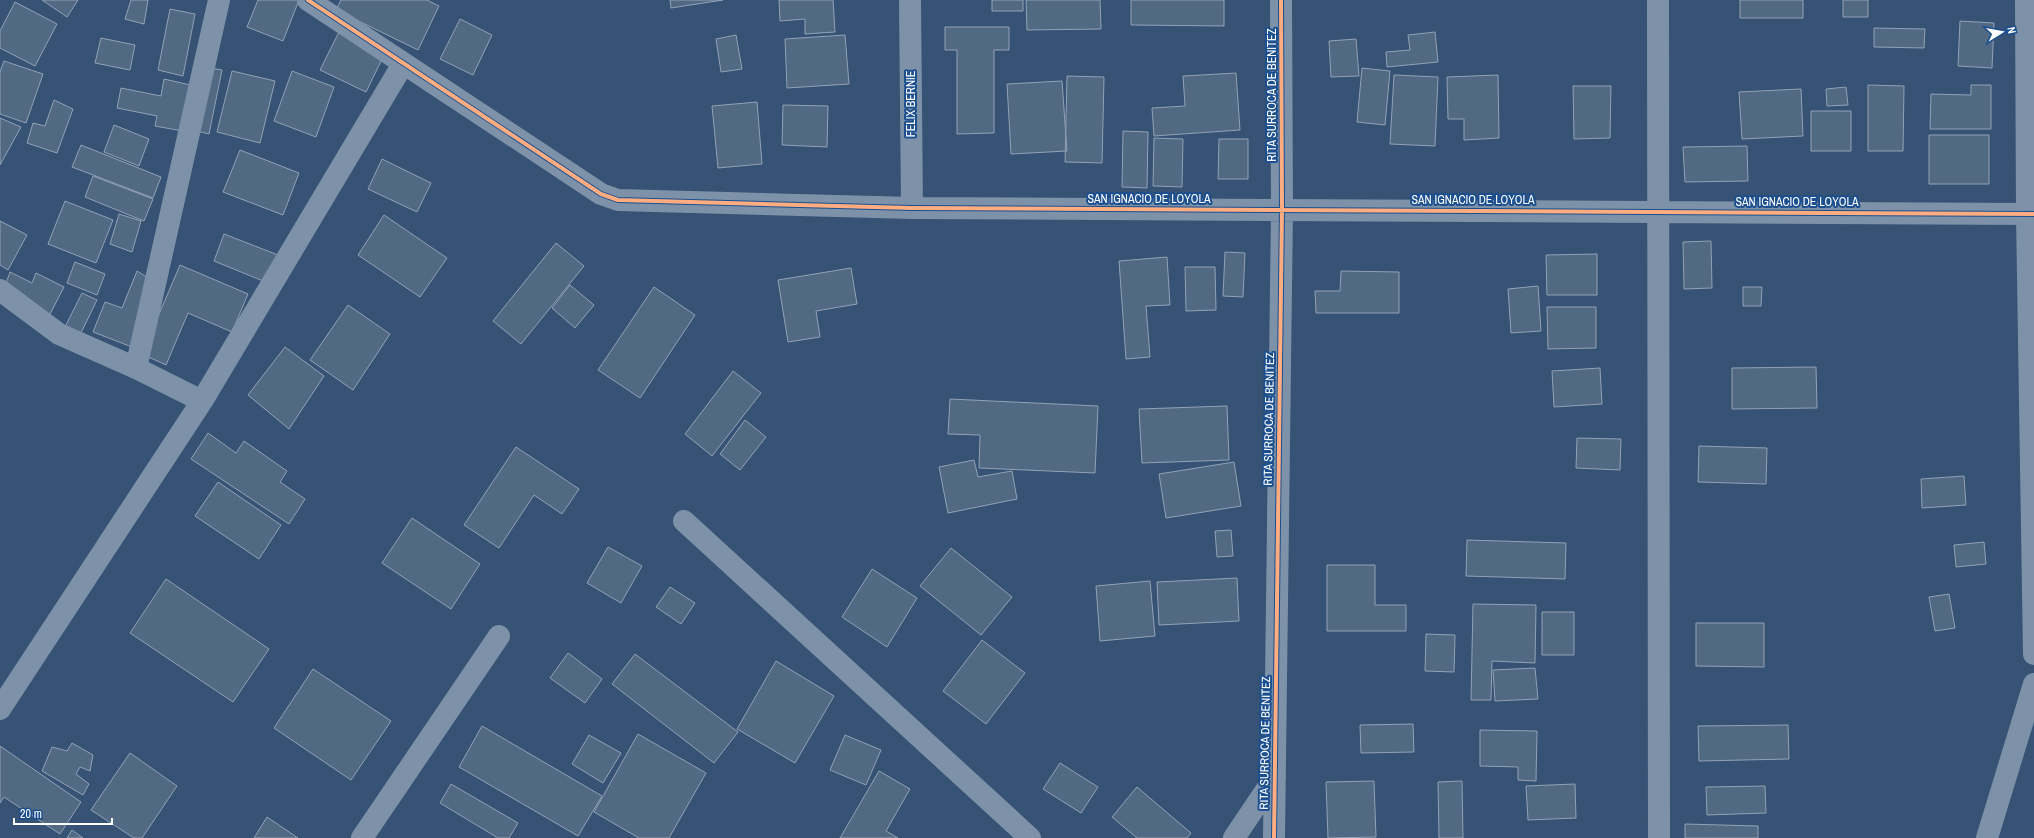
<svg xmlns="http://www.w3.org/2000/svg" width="2034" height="838" font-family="'Archivo Narrow',sans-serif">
<rect width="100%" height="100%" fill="#365274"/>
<path fill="#526984" stroke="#92a2b6" d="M42,0H78L67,17Z
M131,0H148L144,24L125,19Z
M258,0H299L283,41L247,27Z
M341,0H427L439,6L418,50L336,10Z
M670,0H723L671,8Z
M779,0H833L835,32L805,34V19L780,21Z
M992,0H1023V11H992Z
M1026,0H1100L1101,29L1027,30Z
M1131,0H1224V26L1131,25Z
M1740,0H1803V18H1740Z
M1843,0H1868V17H1843Z
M15,2L57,24L35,66L0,48V31Z
M170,9L195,14L183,76L158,70Z
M460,19L492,35L473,75L440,59Z
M1960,21L1994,23L1992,68L1958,66Z
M945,27H1009V50H994V133L957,134V50H945Z
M1874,28L1925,29L1924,48L1874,47Z
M339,32L384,55L366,92L320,70Z
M1435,32L1438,62L1387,67L1386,52L1410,50L1408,35Z
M736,35L742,69L721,72L716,39Z
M845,35L849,84L787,88L785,39Z
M101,38L135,45L130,70L95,63Z
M1356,39L1359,76L1331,77L1329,41Z
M4,61L43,74L26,123L0,114V72Z
M205,67L222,70L209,134L192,130Z
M1362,68L1390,71L1385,125L1357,122Z
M232,71L275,81L260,143L217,132Z
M292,71L334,87L316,137L274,121Z
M1236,73L1240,130L1154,136L1152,108L1185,106L1183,76Z
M1394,75L1438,77L1435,146L1390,144Z
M1498,75L1499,138L1464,140V119H1448L1447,77Z
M1067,76L1104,77L1102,163L1065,162Z
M164,79L199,87L188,132L155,126L157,116L117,108L121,88L161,96Z
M1062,81L1067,151L1011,154L1007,84Z
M1868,85L1904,86L1903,151H1868Z
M1971,85H1991V129H1930L1931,94L1971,95Z
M1573,86H1611L1610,138L1574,139Z
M1846,87L1848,105L1827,106L1826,89Z
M1801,89L1803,136L1742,139L1739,92Z
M54,100L73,109L57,153L27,143L33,123L45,126Z
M757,102L762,164L718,168L712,106Z
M783,105L828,106L827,147L782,145Z
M1811,111H1851V151H1811Z
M0,118L21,127L0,165Z
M114,125L149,139L139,166L104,152Z
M1123,131L1148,132L1147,188L1122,187Z
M1929,135H1989V184H1929Z
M1154,138L1183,139L1182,187L1153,186Z
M1219,139H1248V179H1218Z
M81,145L161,177L153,198L72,167Z
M1747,146L1748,181L1685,182L1683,147Z
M240,150L299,173L283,215L223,192Z
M382,159L431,183L417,212L368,189Z
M93,176L153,199L144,221L85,197Z
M65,201L113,220L96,263L48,244Z
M119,214L141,221L132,252L110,244Z
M384,215L447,258L420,297L358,255Z
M0,221L27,235L8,270L0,265Z
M224,234L278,255L268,283L214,261Z
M1711,241L1712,288L1684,289L1683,242Z
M556,243L584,266L521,344L493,321Z
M1225,252L1245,253L1243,297L1223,296Z
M1597,254V295H1547L1546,255Z
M1167,257L1170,305L1146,306L1150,357L1126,359L1119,261Z
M75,262L105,274L97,295L67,283Z
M180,265L248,294L232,332L188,313L166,365L142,354Z
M1185,267H1215L1216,310L1186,311Z
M851,268L857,304L816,311L820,337L788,342L778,280Z
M137,271L150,279L132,347L93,332L105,302L122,308Z
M1341,271L1399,272V313H1316L1315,291H1340Z
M10,272L32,283L36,273L64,287L48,318L4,289Z
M570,285L594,305L575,328L552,308Z
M1538,286L1541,331L1511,333L1508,289Z
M654,287L695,315L640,398L598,370Z
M1743,287H1762L1761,306H1743Z
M82,293L97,300L78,339L63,331Z
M348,305L390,334L353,390L310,360Z
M1547,307H1596V348L1548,349Z
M285,347L324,376L289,429L248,395Z
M1816,367L1817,408L1732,409V368Z
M1600,368L1602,404L1554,407L1552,371Z
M733,371L761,393L712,456L685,434Z
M950,399L1098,406L1095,473L979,468L980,435L948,434Z
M1227,406L1229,460L1142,463L1139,409Z
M745,420L766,437L740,470L720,454Z
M208,433L236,453L244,441L287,471L280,482L305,499L289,524L191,459Z
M1577,438L1621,439L1620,470L1576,468Z
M1699,446L1767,448L1766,484L1698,482Z
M516,447L579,489L562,514L534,495L499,548L464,525Z
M974,460L978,477L1012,471L1017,499L948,513L939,467Z
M1234,462L1241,506L1166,518L1159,474Z
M1964,476L1966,505L1922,508L1921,479Z
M218,482L281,525L259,559L195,516Z
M412,518L480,564L451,609L382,563Z
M1231,530L1233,556L1217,557L1215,531Z
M1467,540L1566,543L1565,579L1466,576Z
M1984,542L1986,564L1956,567L1954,545Z
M608,547L642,566L621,603L587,583Z
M951,548L1012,597L981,635L920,586Z
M1327,565H1375V605H1406V631H1327Z
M872,569L917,598L887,647L842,617Z
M1237,578L1239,621L1159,625L1157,582Z
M166,579L269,649L233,702L130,633Z
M1150,581L1155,636L1100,641L1096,586Z
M670,587L695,603L681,624L656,607Z
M1949,594L1955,628L1935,631L1929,597Z
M1473,604L1536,605L1535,663L1492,661L1491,700H1471Z
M1542,612H1574V655H1542Z
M1696,623H1764V667L1696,666Z
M1426,634L1455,635L1454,672L1425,671Z
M982,640L1025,673L986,724L943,691Z
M568,653L602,679L585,703L550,678Z
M635,654L738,732L714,763L612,684Z
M776,661L834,696L795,763L737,729Z
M1535,668L1538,699L1495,701L1493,670Z
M313,669L391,721L351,780L274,728Z
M1413,724L1414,752L1361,753L1360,725Z
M1788,725L1789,759L1699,761L1698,726Z
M482,726L602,796L578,836L459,767Z
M1480,730L1537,731L1536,781L1518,780V767L1480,766Z
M638,734L706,773L669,838H639L594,812Z
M589,735L621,753L603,783L572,764Z
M845,735L881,750L866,785L830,770Z
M72,743L93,755L90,771L80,767L76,774L89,784L83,795L42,771L52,747L67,751Z
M0,746L81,802L60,834L4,797L0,803Z
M130,753L177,786L142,838H134L91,810Z
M1060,763L1098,787L1081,813L1043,789Z
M879,771L910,789L886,831L898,838H840Z
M1374,781L1376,837L1328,838L1326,782Z
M1462,781L1463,838H1439L1438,782Z
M451,784L518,823L509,838H498L440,803Z
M1575,784L1576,818L1528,820L1526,786Z
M1765,786L1766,813L1707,815L1706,787Z
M1137,787L1191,833L1187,838H1137L1112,817Z
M267,817L298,838H254Z
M1685,824L1758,826V838H1685Z
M72,830L83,838H67Z"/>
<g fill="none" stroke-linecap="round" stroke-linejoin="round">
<path stroke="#7d92a8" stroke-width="22" d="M308,0L601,194L618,200L912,208L2034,214
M910,0L912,208
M1658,0L1659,838
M2026,0L2027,214L2034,654
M0,290L59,334L136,368L202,401
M136,368L219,0
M684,521L1030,838
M0,709L202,401L403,64
M362,838L499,636
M1234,838L1275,777
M1274,838L1282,209L1281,0
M1987,838L2034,684"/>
<defs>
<path id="cycleway" d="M308,0L601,194L618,200L912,208L2034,214
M1274,838L1282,209L1281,0"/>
</defs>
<use href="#cycleway" stroke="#1b4f8f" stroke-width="6"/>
<use href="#cycleway" stroke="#ffac80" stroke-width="4"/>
</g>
<g text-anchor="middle" stroke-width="4" stroke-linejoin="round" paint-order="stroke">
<g font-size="12" fill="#fff" stroke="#1b4f8f">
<text transform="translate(1272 95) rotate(-90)" y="4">RITA SURROCA DE BENITEZ</text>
<text transform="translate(911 104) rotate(-90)" y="4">FELIX BERNIE</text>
<text x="1149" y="203">SAN IGNACIO DE LOYOLA</text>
<text x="1473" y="204">SAN IGNACIO DE LOYOLA</text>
<text x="1797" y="206">SAN IGNACIO DE LOYOLA</text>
<text transform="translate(1269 419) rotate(-89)" y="4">RITA SURROCA DE BENITEZ</text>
<text transform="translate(1265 743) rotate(-89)" y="4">RITA SURROCA DE BENITEZ</text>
</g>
</g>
<g transform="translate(2002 32) rotate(79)" stroke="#1b4f8f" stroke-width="3" paint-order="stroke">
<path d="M0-3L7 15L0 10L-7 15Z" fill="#ffffff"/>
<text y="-6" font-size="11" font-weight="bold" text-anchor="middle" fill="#ffffff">N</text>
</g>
<path d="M14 818v6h98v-6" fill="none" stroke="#ffffff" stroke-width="2"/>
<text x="20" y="818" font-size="12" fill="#ffffff" stroke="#1b4f8f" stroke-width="3" paint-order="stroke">20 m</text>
</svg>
